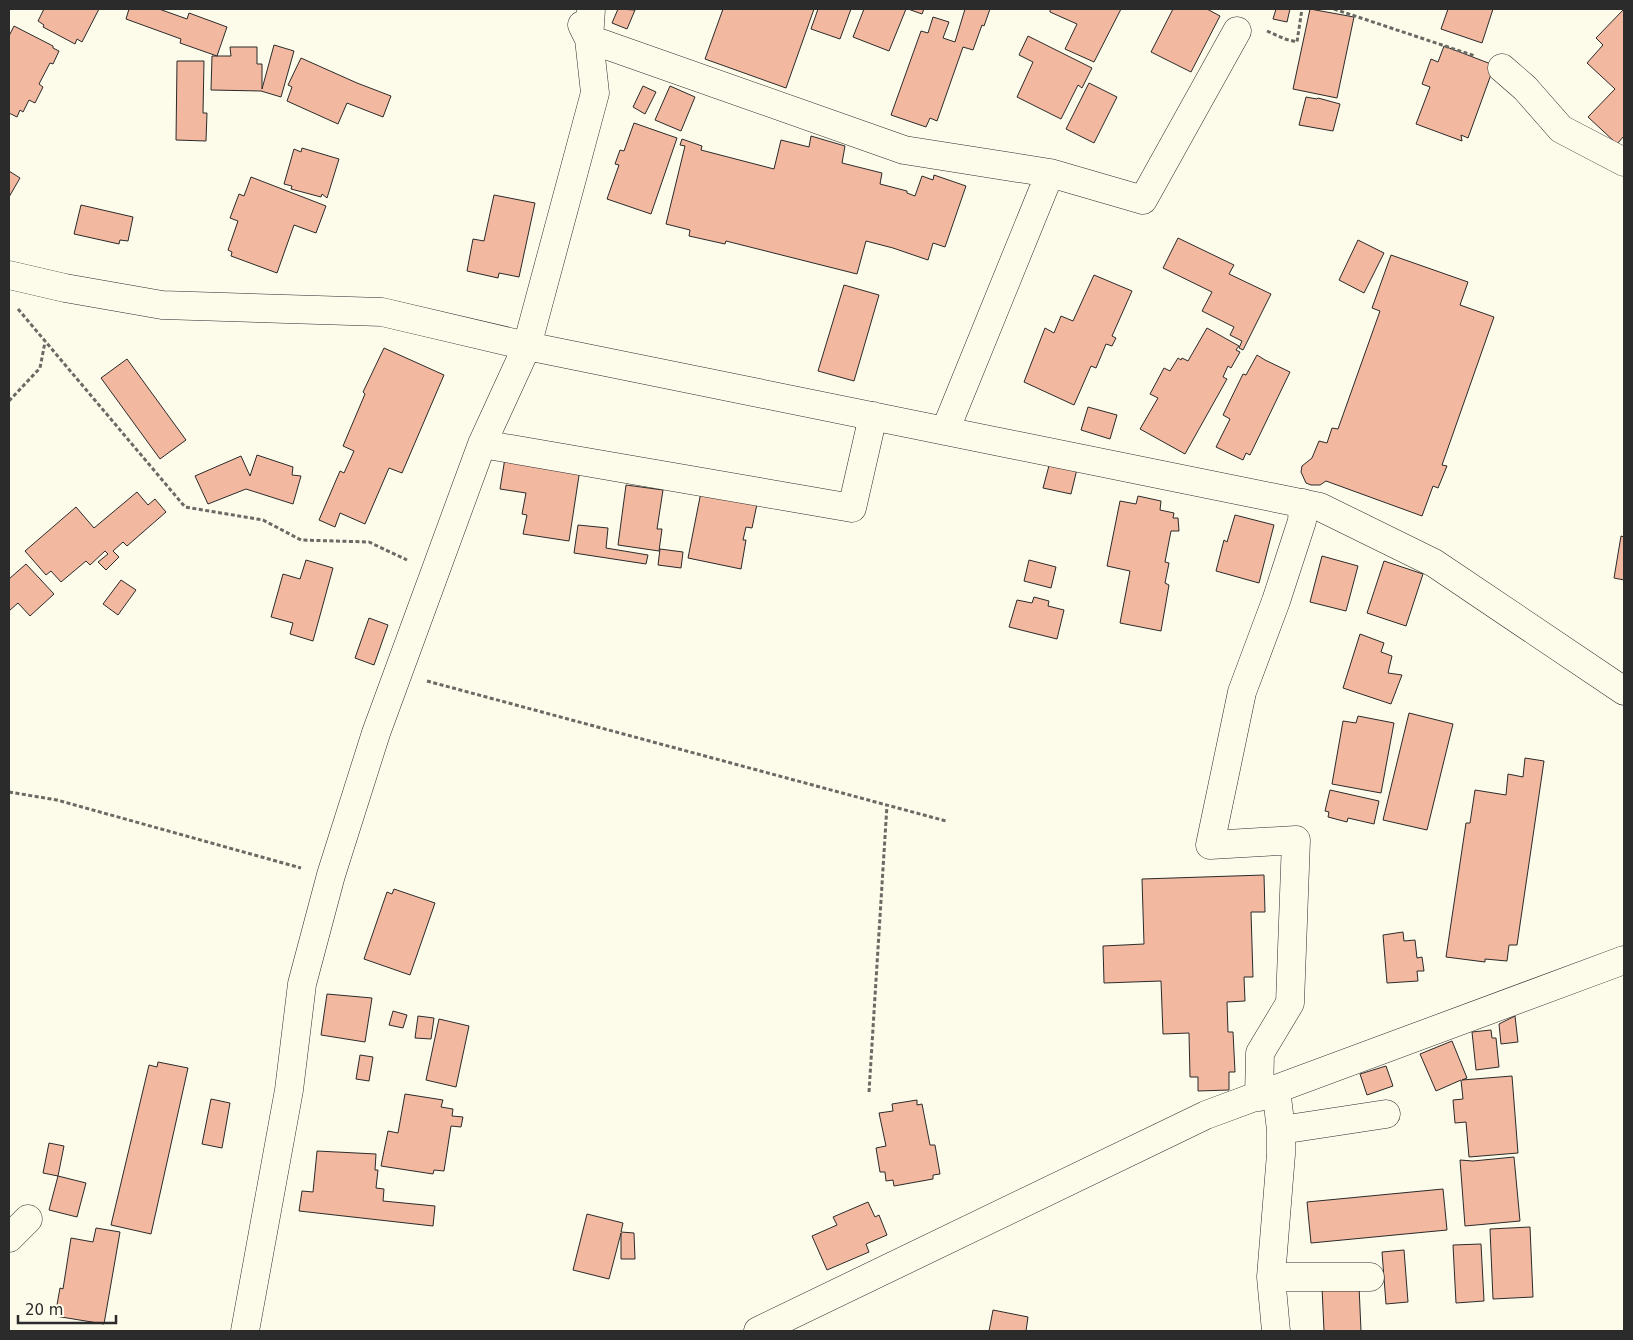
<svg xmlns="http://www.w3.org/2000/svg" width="1633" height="1340" font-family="'DejaVu Sans',sans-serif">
<rect width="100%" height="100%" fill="#fdfbea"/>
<path fill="#f2b8a0" stroke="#2b2b2b" d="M44,9H99L82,42L77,39L75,44L43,27L44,25L38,21Z
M129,9H159L187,19L189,13L227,27L217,56L180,43L181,39L126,19Z
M618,9L635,10L627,29L612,23Z
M723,9H814L786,88L705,59Z
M818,9H851L840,39L811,29Z
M864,9H906L889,51L853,37Z
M908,9H924L922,14Z
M965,9H990L984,26L982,25L973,50L963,47L937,121L930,118L926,127L891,115L921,31L928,33L933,17L949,22L943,38L955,42Z
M1050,9H1121L1094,62L1065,49L1077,24L1050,12Z
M1173,9H1207L1220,16L1191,72L1151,52Z
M1276,9H1290L1287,22L1273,19Z
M1310,9L1354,17L1337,98L1293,89Z
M1448,9H1493L1482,43L1441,29Z
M1624,9V136L1617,144L1588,117L1615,89L1587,63L1603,45L1596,38Z
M14,26L53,46V48L59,51L53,64L50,63L39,84L43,87L35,103L29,100L23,112L20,110L17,117L9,113V36Z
M1028,36L1092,68L1082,88L1078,85L1061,119L1017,97L1033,62L1019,55Z
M274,45L294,51L281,97L261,91L211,90L212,56H231L230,47H257V64H262V89Z
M1444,46L1491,64L1493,69L1468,138L1461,135L1462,141L1416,124L1430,87L1422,84L1431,59L1438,62Z
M301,58L357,83L391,96L383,117L347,103L338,124L287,101L292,87L288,85Z
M177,61H204L203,113H207L206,141L176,140Z
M1089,83L1117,97L1094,143L1066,129Z
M643,86L656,92L645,114L633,107Z
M670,86L695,97L681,131L655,120Z
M1306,97L1317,99L1318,98L1340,104L1333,131L1299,125Z
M634,123L677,138L651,214L607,199L619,165L615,164L620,150L624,151Z
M811,136L845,146L842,163L882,173L880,184L907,191V193L915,196L922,176L933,180L934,175L966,186L945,247L933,243L928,260L893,248L866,241L857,274L726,241L725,244L689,236L690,230L666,224L685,146L680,145L682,139L702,146L701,150L774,169L781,140L809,147Z
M302,148L339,159L327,198L322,194L321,197L291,189L292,186L284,184L294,149L301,152Z
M9,171L20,178L9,197Z
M251,177L326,206L316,233L294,225L277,273L231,256L232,252L228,250L238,221L230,218L239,194L244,196Z
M494,195L535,203L519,277L499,273L498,278L467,271L473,239L484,241Z
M81,205L133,217L128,241L120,240L119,244L74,234Z
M1178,238L1234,265L1229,274L1271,294L1243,350L1239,348L1242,341L1230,335L1234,327L1202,311L1212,292L1163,268Z
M1358,240L1384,253L1364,293L1339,280Z
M1391,255L1468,282L1460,305L1494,317L1442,465L1447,466L1438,488L1433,486L1422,516L1326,481L1320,485H1311L1306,483L1301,472L1302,466L1312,458L1319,441L1327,443L1332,428L1338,429L1380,311L1372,308Z
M1094,275L1132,291L1112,336L1116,338L1112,346L1106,344L1096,368L1091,366L1074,405L1024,382L1045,328L1054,333L1061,316L1073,321Z
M844,285L879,295L854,381L818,371Z
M1207,328L1239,346L1236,350L1240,352L1231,368L1228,366L1223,377L1227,379L1185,454L1140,429L1158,398L1150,394L1164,368L1170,371L1178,358L1181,360L1182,358L1188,361Z
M384,348L444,375L402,473L389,468L365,524L340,513L335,527L319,520L340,471L344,473L354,451L343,446L365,394L363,392Z
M1257,355L1265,360L1290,372L1250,455L1246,453L1243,460L1216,447L1230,419L1223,415L1243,374L1246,375Z
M127,359L186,440L160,459L101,378Z
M1088,407L1117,415L1110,439L1081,430Z
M257,455L293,467L292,475L301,476L293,504L246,489L208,504L195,476L241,456L250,476Z
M505,458L580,469L569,541L523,534L527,515L522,514L526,493L500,489Z
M1050,462L1077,469L1071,494L1043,488Z
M626,485L663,490L657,529H662L659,551L618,545Z
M137,492L148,505L155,499L166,512L127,546L123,542L113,551L119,557L106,570L98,562L108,554L105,551L90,565L86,561L61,582L51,571L46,575L25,551L76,507L94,528Z
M701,492L757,504L752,528L746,527L743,540H746L741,569L688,558Z
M1138,496L1161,501L1160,510L1174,513L1173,518H1178L1179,531H1171L1165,562L1169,563L1165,583L1169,585L1161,631L1120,623L1130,571L1107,566L1120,501L1136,504Z
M1235,515L1274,525L1259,583L1216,571L1224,540L1227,542Z
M578,525L608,528L606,548L648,555L646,564L574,553Z
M1621,536L1624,537V580L1614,578Z
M660,549L683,552L681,568L658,565Z
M1322,556L1358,566L1346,611L1310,602Z
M306,560L333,568L313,641L290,634L293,623L271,617L283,574L300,579Z
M1029,560L1056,567L1051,588L1024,581Z
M1384,561L1423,574L1406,626L1367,613Z
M26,564L54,594L30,616L18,603L9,611V579Z
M121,580L136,590L118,615L103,604Z
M1034,597L1049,601L1048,606L1064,610L1057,639L1009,627L1017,600L1032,603Z
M369,618L388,625L374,665L355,658Z
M1360,634L1384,643L1381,652L1392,656L1388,673L1402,675L1391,704L1343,688Z
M1409,713L1453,724L1427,830L1383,820Z
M1358,716L1394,723L1381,793L1332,784L1343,721L1356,723Z
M1525,758L1544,761L1517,945H1509L1507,961L1485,959V962L1446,957L1466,823H1470L1475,790L1506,795L1508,774L1523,777Z
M1330,790L1379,801L1374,824L1348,818L1347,822L1328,817L1329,812L1325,811Z
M1264,875L1265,912H1251L1253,977H1244L1245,1001L1227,1002L1228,1032H1233L1235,1072H1229V1090L1198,1091V1077H1190L1189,1033L1163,1034L1161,981L1104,983L1103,946L1144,944L1142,879Z
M394,889L435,903L410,975L364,959L387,892L392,894Z
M1403,932L1404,941L1415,940L1417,958L1422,957L1424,971H1417L1418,981L1387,983L1383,935Z
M327,994L372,998L365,1042L321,1035Z
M393,1011L407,1015L403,1028L389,1025Z
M418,1016L434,1018L431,1039L415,1038Z
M1515,1016L1518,1042L1501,1044L1499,1024Z
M439,1019L469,1026L456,1087L426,1080Z
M1491,1030L1492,1038H1496L1499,1067L1476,1070L1472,1032Z
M1452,1041L1467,1078L1462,1080L1512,1076L1518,1153L1469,1157L1466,1122L1455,1123L1453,1100L1463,1099L1461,1080L1436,1091L1420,1054Z
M360,1055L373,1057L369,1081L356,1079Z
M158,1062L188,1068L151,1234L111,1225L149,1065L157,1067Z
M1386,1066L1393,1086L1367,1095L1360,1074Z
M405,1094L443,1100L441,1107L453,1109L452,1116L463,1117L461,1127L451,1126L444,1171L434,1170L433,1174L381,1166L388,1131L398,1133Z
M211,1099L230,1103L222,1148L202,1144Z
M917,1100V1105L922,1104L930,1145H935L940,1174L933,1175V1179L894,1186L893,1180L886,1181L885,1172H880L876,1148L886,1146L879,1113L893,1111L892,1104Z
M49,1143L64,1146L58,1176L43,1173Z
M317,1151L376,1154L375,1170H378L376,1188L384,1189L383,1201L435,1206L433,1226L299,1211L302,1191L313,1192Z
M1514,1157L1520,1221L1465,1226L1460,1160L1473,1161Z
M58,1176L86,1183L77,1217L49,1210Z
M1443,1189L1447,1230L1311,1243L1307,1202Z
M868,1202L875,1217L879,1215L887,1235L866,1244L869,1252L827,1270L812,1236L837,1225L833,1217Z
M587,1214L623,1223L621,1232L634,1233L635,1259H621V1233L609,1279L573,1270Z
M1530,1227L1533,1297L1493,1299L1490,1229Z
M96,1228L120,1232L104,1324L55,1316L60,1288L63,1289L71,1238L93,1242Z
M1481,1244L1484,1301L1456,1303L1453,1245Z
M1404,1250L1408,1302L1386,1304L1382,1252Z
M1359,1286L1361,1331H1324L1322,1287Z
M993,1310L1028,1317L1026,1331H989Z"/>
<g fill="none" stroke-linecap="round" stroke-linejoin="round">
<defs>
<path id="minor" d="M582,25L589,39L904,150L1050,173L1143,200L1237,31
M1502,68L1525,88L1561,129L1624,162
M9,275L65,288L162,305L382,312L527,346L1320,507L1434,563L1624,691
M945,431L1050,173
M482,444L852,508L873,416
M1259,1097L1260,1053L1290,1003L1296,840L1210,845L1242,692L1276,601L1302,521L1303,503
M1281,1130L1386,1114
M9,1238L28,1219
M1271,1277H1370
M245,1331L289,1090L302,984L331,875L376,733L482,444L527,346L595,93L589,39L591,9
M758,1331L1206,1115L1624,960
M1276,1331L1271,1277L1281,1154V1130L1276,1089"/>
</defs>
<use href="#minor" stroke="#2b2b2b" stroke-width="29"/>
<path stroke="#6a6964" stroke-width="3" stroke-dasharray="4 2.5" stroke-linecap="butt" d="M1334,9L1475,56
M1267,31L1285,39L1297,42L1302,9
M18,309L185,507L263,520L301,540L369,542L407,560
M9,401L40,368L45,342
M427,681L946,821
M9,792L57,800L301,868
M869,1092L887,805"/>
<use href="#minor" stroke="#fdfbea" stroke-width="28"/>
</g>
<rect width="1633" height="1340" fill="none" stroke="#2b2b2b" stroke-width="20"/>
<path d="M18 1315v8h98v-8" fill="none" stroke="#2b2b2b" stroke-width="2.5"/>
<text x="25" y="1315" font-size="15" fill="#2b2b2b" stroke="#fdfbea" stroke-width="4" paint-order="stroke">20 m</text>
</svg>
